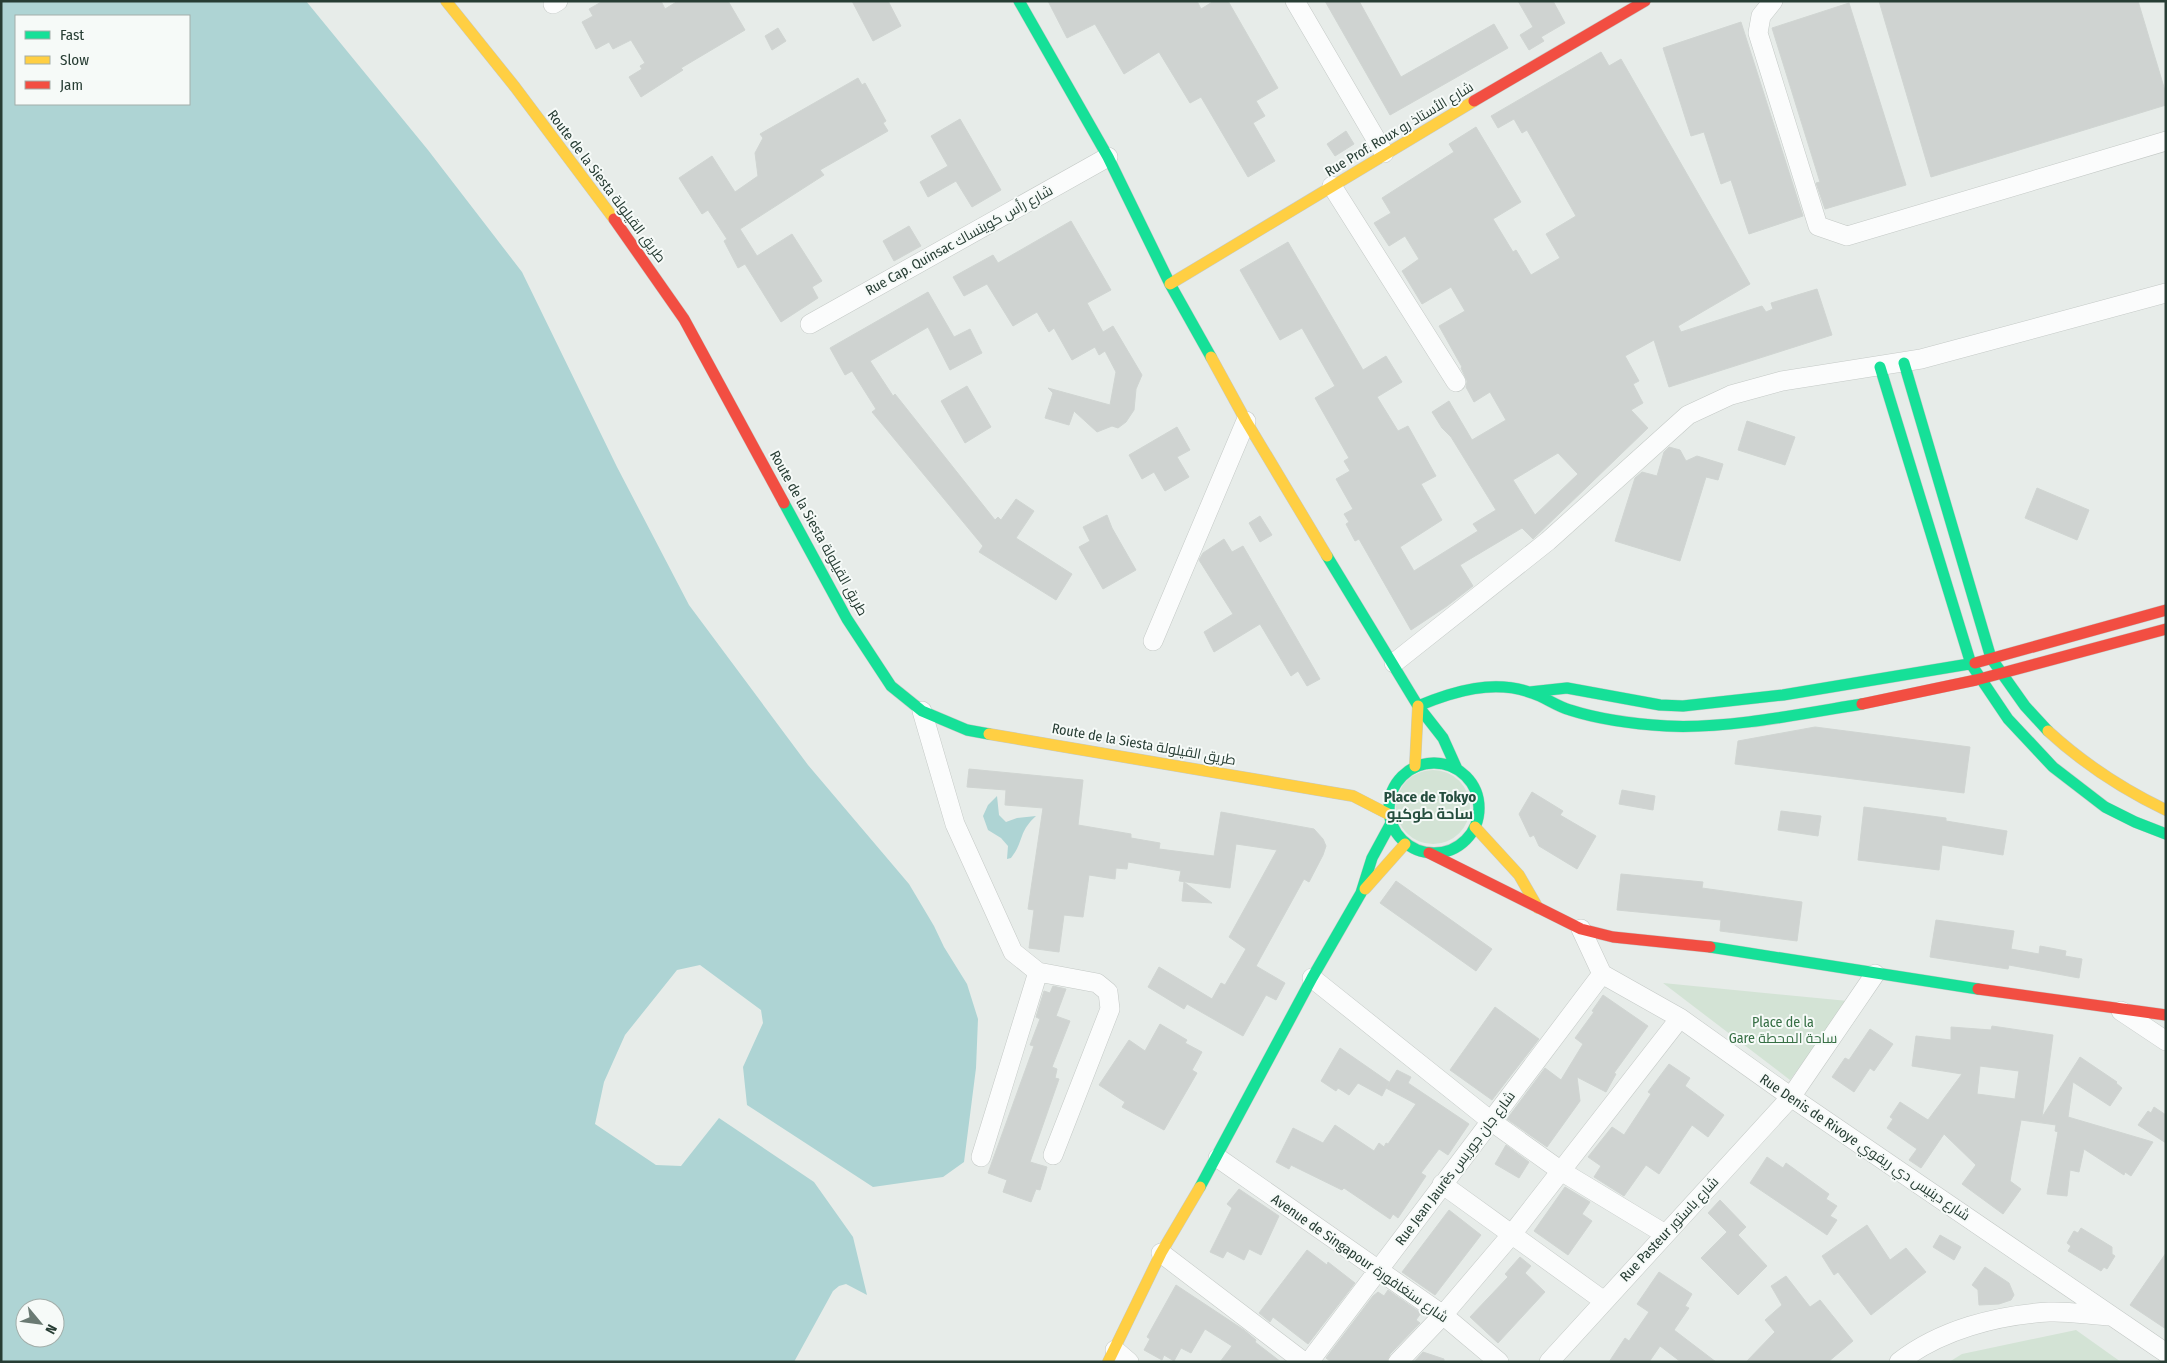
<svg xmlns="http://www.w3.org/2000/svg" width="2167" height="1363" font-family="'Fira Sans Condensed',Cairo,sans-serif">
<rect width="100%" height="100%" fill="#e7ece9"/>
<path fill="#d3e3d5" d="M1396 807a37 37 0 1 1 74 0a37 37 0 1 1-74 0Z
M1663,983L1848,1001L1790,1080Z
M2076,1330L2121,1362H1949L1962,1354Z"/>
<path fill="#aed4d4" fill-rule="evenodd" d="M1,1H306L428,150L522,272L617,467L689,605L808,765L909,884L934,926L944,947L967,984L978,1019L976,1068L964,1162L943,1177L873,1187L747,1105L743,1067L763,1023L761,1010L700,965L677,970L625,1035L604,1082L595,1124L656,1165L681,1166L719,1118L814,1182L853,1237L867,1295L846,1284L839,1286L833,1291L794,1362H1ZM16,16H189V104H16ZM25,1308H55V1338H25Z
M997,796L999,815L1006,822L1017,818L1036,816C1018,832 1024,842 1011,858L1007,859L1008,846L1001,838L988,830L983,816L988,805Z"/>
<path fill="#cfd3d1" stroke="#d0d5d2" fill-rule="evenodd" d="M603,1H661L665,9L678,1H728L745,30L681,68L683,70L641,97L629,77L642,69L640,66L645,63L631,40L613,49L609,42L596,49L582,22L593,16L589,9Z
M852,1H888L901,26L873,41Z
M1048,1H1197L1201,9L1214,1H1228L1278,88L1256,101L1265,116L1253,123L1275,161L1248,177L1201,97L1190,103L1159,52L1124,74L1095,24L1067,38Z
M1325,1H1359L1401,77L1494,24L1508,48L1390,115Z
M1518,1H1553L1565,23L1541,37L1544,41L1529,50L1520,35L1533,27Z
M1879,1H2138L2166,94V105L1931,177Z
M1849,3L1906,185L1825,209L1816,183L1820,182L1772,28Z
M1741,22L1803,216L1749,234L1731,180L1721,184L1704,132L1691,136L1663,48Z
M778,28L786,41L772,50L765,36Z
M1601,52L1609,66L1621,59L1750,284L1678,326L1681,332L1762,306L1766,312L1773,309L1771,303L1817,289L1832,335L1669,387L1654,340L1625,356L1639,381L1633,384L1643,403L1631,410L1648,428L1533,539L1522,528L1460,565L1473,586L1447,606L1411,630L1359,539L1355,541L1346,524L1349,522L1344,514L1353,509L1336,479L1350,471L1344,461L1349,458L1315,398L1335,386L1302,328L1280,340L1240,270L1288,242L1363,370L1386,356L1402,382L1377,397L1398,431L1408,426L1436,476L1421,484L1442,520L1400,547L1414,571L1478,531L1473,524L1496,510L1451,437L1442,428L1432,412L1449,401L1472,440L1506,420L1490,392L1474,402L1466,387L1467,381L1461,368L1462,367L1439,326L1465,311L1451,287L1422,304L1402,271L1419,259L1405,236L1389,246L1374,223L1391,213L1382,198L1454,152L1449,144L1476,127L1521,202L1493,219L1513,252L1516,250L1531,275L1560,258L1546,234L1576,216L1527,130L1522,133L1514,119L1498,128L1491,116ZM1558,453L1578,474L1535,515L1513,480Z
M858,78L862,85L865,83L886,121L883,123L888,131L820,170L824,175L740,229L757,256L792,234L822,281L812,287L818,298L781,322L745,264L738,268L724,241L727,239L708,210L702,214L679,178L712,156L735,192L758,176L755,153L763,138L760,134Z
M960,119L1001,190L972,207L956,181L928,197L920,182L948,166L931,136Z
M1346,131L1354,144L1335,156L1327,144Z
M1071,221L1111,290L1087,303L1103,332L1113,326L1142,375L1136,389L1134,410L1126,422L1118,428L1112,426L1097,432L1074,411L1069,425L1045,418L1053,393L1048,388L1110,405L1116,372L1105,351L1099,355L1095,347L1072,360L1054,328L1049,332L1037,312L1013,326L987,284L964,296L953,277L993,255L998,263Z
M909,226L921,246L894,261L883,241Z
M928,292L954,337L970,329L982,353L950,370L928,327L870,361L893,396L895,394L995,520L998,517L1001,520L1016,499L1034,511L1016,538L1072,574L1056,600L979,552L983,546L872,412L876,409L852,371L845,375L830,348Z
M967,386L991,427L965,443L941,401Z
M1747,421L1795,437L1785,465L1738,450Z
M1177,427L1190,450L1177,457L1189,477L1165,491L1154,472L1142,479L1129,455Z
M1669,447L1680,450L1686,461L1697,456L1723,464L1718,480L1706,477L1680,561L1615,541L1635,478L1642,472L1657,476L1664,452Z
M2037,488L2089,510L2077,540L2025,518Z
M1107,515L1112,528L1136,570L1103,589L1079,547L1090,541L1083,527Z
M1260,516L1272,535L1260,542L1249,523Z
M1224,539L1232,552L1243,546L1320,679L1307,686L1298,671L1291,676L1260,624L1214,652L1204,632L1233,614L1199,560L1203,553Z
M1815,727L1970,747L1964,793L1735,764L1738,741Z
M969,769L1083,780L1078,825L1131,834V838L1160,843L1159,849L1214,856L1221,812L1314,829L1323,839L1326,846L1323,855L1309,882L1304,879L1256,966L1285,983L1276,1000L1266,995L1243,1036L1187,1004L1184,1009L1148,987L1159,967L1212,999L1221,983L1225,985L1246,949L1229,937L1277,850L1236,844L1230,888L1179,881L1181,871L1128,862L1127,869L1116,868L1115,879L1089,875L1083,917L1064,915L1059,952L1029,948L1034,910L1028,909L1043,808L1005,805L1006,790L967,787Z
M1622,790L1655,796L1653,810L1619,804Z
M1532,792L1563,811L1560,815L1596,836L1577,869L1539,846L1534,835L1530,837L1519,814Z
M1864,807L1946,818V821L2007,831L2003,855L1942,845L1939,870L1858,860Z
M1781,811L1821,816L1818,836L1778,830Z
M1621,874L1703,882L1702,888L1802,902L1797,941L1720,931L1721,920L1617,910Z
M1396,881L1492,949L1476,971L1380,903Z
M1184,882L1212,903L1182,901Z
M1936,920L2014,931L2011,949L2039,954L2040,946L2066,951L2065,956L2082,959L2079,978L2009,965L2008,969L1930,957Z
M1053,986L1066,989L1056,1016L1070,1021L1052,1067L1057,1069L1055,1078L1059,1079L1030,1162L1047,1167L1040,1190L1036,1189L1031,1202L1003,1192L1007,1180L988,1173L1034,1046L1030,1045L1040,1019L1036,1017L1044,991L1050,993Z
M1603,995L1648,1026L1614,1073L1616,1074L1606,1092L1577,1077L1580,1101L1547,1147L1507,1119L1545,1068L1561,1080L1583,1044L1575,1038L1594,1012L1592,1011Z
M1495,1007L1539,1039L1492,1100L1450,1070Z
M1160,1024L1187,1040L1185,1043L1202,1052L1192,1070L1197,1073L1164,1130L1122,1107L1125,1102L1099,1085L1129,1040L1145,1051Z
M1992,1026L2053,1035L2042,1117L2080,1057L2117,1082L2116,1083L2122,1088L2110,1106L2073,1082L2068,1117L2153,1142L2131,1176L2125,1172L2124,1175L2084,1149L2079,1172L2070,1170L2067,1196L2047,1194L2058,1132L2055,1131L2056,1125L2021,1120L2010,1181L2021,1189L2003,1214L1962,1184L1976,1165L1944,1134L1921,1168L1909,1160L1917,1149L1887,1128L1893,1119L1890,1117L1900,1102L1928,1120L1962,1074L1912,1066L1916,1036L1951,1040V1027L1991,1030ZM1980,1066L2019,1071L2015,1099L1977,1094Z
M1870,1029L1893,1044L1874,1071L1870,1068L1854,1092L1832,1077L1845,1058L1849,1060Z
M1340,1048L1389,1082L1382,1096L1358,1083L1349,1095L1338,1088L1336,1091L1321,1081Z
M1669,1064L1690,1078L1685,1086L1724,1115L1708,1137L1692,1125L1659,1174L1646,1165L1624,1196L1594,1177L1601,1166L1588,1157L1612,1127L1624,1135L1651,1094L1648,1092Z
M1397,1070L1411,1077L1408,1083L1469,1124L1448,1155L1439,1149L1421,1173L1426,1176L1398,1218L1393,1214L1390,1219L1344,1188L1342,1190L1291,1165L1289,1169L1276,1162L1293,1128L1323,1143L1335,1125L1374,1151L1379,1143L1384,1147L1386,1143L1388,1144L1416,1104L1386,1088Z
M2154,1107L2166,1115V1143L2138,1125L2148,1111L2151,1113Z
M1506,1145L1529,1162L1519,1178L1495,1164Z
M1767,1157L1783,1168L1786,1163L1829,1194L1826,1199L1837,1206L1830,1216L1837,1220L1827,1235L1750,1183Z
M1565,1187L1590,1202L1582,1214L1592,1221L1568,1255L1534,1231Z
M1239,1189L1279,1216L1261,1255L1249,1249L1244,1260L1227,1251L1223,1258L1210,1252L1232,1208L1227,1204Z
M1720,1200L1746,1227L1738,1235L1767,1266L1738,1295L1701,1258L1727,1232L1708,1213Z
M1449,1210L1481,1235L1435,1295L1402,1272Z
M1867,1225L1890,1260L1906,1248L1926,1272L1871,1315L1838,1272L1834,1275L1822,1256Z
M2081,1228L2112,1247V1254L2115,1256L2107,1269L2104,1267L2101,1271L2068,1251L2071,1246L2067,1243L2074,1231L2078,1233Z
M1940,1235L1961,1247L1954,1260L1933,1247Z
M1307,1250L1327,1265L1328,1262L1355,1283L1308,1344L1273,1317L1270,1322L1259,1313Z
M2166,1253V1329L2130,1305Z
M1520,1257L1531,1266L1525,1273L1545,1292L1498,1343L1470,1317L1508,1277L1505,1274Z
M1985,1267L2009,1283L2014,1295L2011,1300L1999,1304L1979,1305L1978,1290L1972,1285Z
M1659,1272L1692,1294L1685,1306L1689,1308L1674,1330L1716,1362H1681L1660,1346L1649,1362H1609L1625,1338L1629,1341L1649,1312L1637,1304Z
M1786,1276L1810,1307L1820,1300L1853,1341L1828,1362H1746L1775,1332L1765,1320L1782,1305L1771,1286Z
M1176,1285L1244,1330L1256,1340L1255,1342L1281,1362H1220L1232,1346L1205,1329L1191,1353L1181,1348L1174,1361L1164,1355L1162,1360L1144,1350L1150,1339L1147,1337Z
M1388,1290L1421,1313L1416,1320L1420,1323L1390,1354L1387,1362H1331L1326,1358L1373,1296L1378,1292L1384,1296Z
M1423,1352L1444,1359V1362H1414Z"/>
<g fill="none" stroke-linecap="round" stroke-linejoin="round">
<defs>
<path id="street" d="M1295,1L1384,153
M1773,1L1761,16L1758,33L1818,226L1847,236L2166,141
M553,4L558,1
M1332,186L1456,382
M810,324L1108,157
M1153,641L1246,421
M1394,663L1548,541L1688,415L1731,395L1782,381L1921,359L2166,293
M922,711L955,824L1013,952L1038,972L1097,983L1108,992L1110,1009L1053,1155
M1581,929L1602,974L1680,1018L1791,1097L2166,1353
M1312,978L1491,1121L1561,1171L1665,1234
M2121,1011L2166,1041
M981,1157L1038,972
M1218,1158L1443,1315L1499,1362
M1442,1184L1604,1301
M1161,1253L1304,1362
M1115,1350L1129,1362
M1309,1362L1602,974
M1398,1362L1443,1315L1512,1234L1680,1018
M1549,1362L1791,1097L1875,974
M1899,1362C1940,1330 1997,1315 2049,1312C2069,1311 2090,1315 2110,1316"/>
<path id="fast" d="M1019,1L1108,157L1170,284L1211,357
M1904,363L1991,658L2025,706L2048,731
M1880,367L1971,664L2008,719L2053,767L2105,807L2135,822L2166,834
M784,503L847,619L891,686L922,711L967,730L989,734
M1327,556L1418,706L1443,738L1457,769
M1530,692L1567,688L1660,705L1683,706L1783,695L1975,663
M1418,706C1454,691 1494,679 1532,693C1545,697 1556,706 1570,710C1601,720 1634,724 1667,726C1728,729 1801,714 1862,704
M1389 808a45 45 0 1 1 90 0a45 45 0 1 1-90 0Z
M1710,947L1978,989
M1200,1187L1312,978L1361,893L1372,858L1391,823"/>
<path id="slow" d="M446,1L515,87L614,219
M1170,284L1474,101
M1211,357L1246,421L1327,556
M2048,731C2084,764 2122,789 2166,810
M989,734L1353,796L1388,814
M1415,766L1418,706
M1475,827L1519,875L1538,908
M1365,889L1405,844
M1108,1362L1161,1253L1200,1187"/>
<path id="jam" d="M1474,101L1645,1
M614,219L684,319L784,503
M1975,663L2166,610
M1862,704L1976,680L2166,629
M1429,853L1581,929L1613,937L1710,947
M1978,989L2166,1015"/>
</defs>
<use href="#street" stroke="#c4c9c6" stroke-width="20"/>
<use href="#fast" stroke="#c5cac7" stroke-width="12"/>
<use href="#slow" stroke="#c5cac7" stroke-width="12"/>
<use href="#jam" stroke="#c5cac7" stroke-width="12"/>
<use href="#street" stroke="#fbfcfc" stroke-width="19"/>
<use href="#fast" stroke="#16e098" stroke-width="11"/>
<use href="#slow" stroke="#ffcf43" stroke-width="11"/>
<use href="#jam" stroke="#f24e42" stroke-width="11"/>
</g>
<g text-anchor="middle" stroke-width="4" stroke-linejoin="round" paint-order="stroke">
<g font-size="14" fill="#273d34" stroke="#f6faf8">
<text transform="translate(1399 129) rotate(-31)" y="5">Rue Prof. Roux شارع الأستاذ رو</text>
<text transform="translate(607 186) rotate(53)" y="5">Route de la Siesta طريق القيلولة</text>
<text transform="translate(959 240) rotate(-29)" y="5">Rue Cap. Quinsac شارع رأس كوينساك</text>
<text transform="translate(819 533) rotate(61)" y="5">Route de la Siesta طريق القيلولة</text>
<text transform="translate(1144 744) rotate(10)" y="5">Route de la Siesta طريق القيلولة</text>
<text transform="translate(1865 1147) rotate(34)" y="5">Rue Denis de Rivoye شارع دينيس دي ريفوي</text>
<text transform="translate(1455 1168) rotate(-53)" y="5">Rue Jean Jaurès شارع جان جوريس</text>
<text transform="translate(1669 1229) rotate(-47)" y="5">Rue Pasteur شارع باستور</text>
<text transform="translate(1360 1258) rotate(35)" y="5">Avenue de Singapour شارع سنغافورة</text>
</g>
<g font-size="14" fill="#366f44" stroke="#f6faf8">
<text x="1783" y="1027">Place de la<tspan x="1783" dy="16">Gare ساحة المحطة</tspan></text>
</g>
<g font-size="15" font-weight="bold" fill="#254d3e" stroke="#f6faf8">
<text x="1430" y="802">Place de Tokyo<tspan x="1430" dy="17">ساحة طوكيو</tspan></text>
</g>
</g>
<rect width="2167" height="1363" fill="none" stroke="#273d34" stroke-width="5"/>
<rect x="15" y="15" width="175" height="90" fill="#f6faf8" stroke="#a3aeaa"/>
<rect x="25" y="31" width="25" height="8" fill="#16e098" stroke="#a3aeaa"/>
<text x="60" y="40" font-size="15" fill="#273d34">Fast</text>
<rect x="25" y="56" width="25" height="8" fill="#ffcf43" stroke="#a3aeaa"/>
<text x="60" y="65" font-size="15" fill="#273d34">Slow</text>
<rect x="25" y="81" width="25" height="8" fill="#f24e42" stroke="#a3aeaa"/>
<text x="60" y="90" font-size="15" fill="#273d34">Jam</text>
<g transform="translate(40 1323) rotate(119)"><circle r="24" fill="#f6faf8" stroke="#a3aeaa"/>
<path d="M0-4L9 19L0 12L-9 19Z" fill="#6a7a73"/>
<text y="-8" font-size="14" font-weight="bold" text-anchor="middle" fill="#273d34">N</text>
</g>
</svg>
